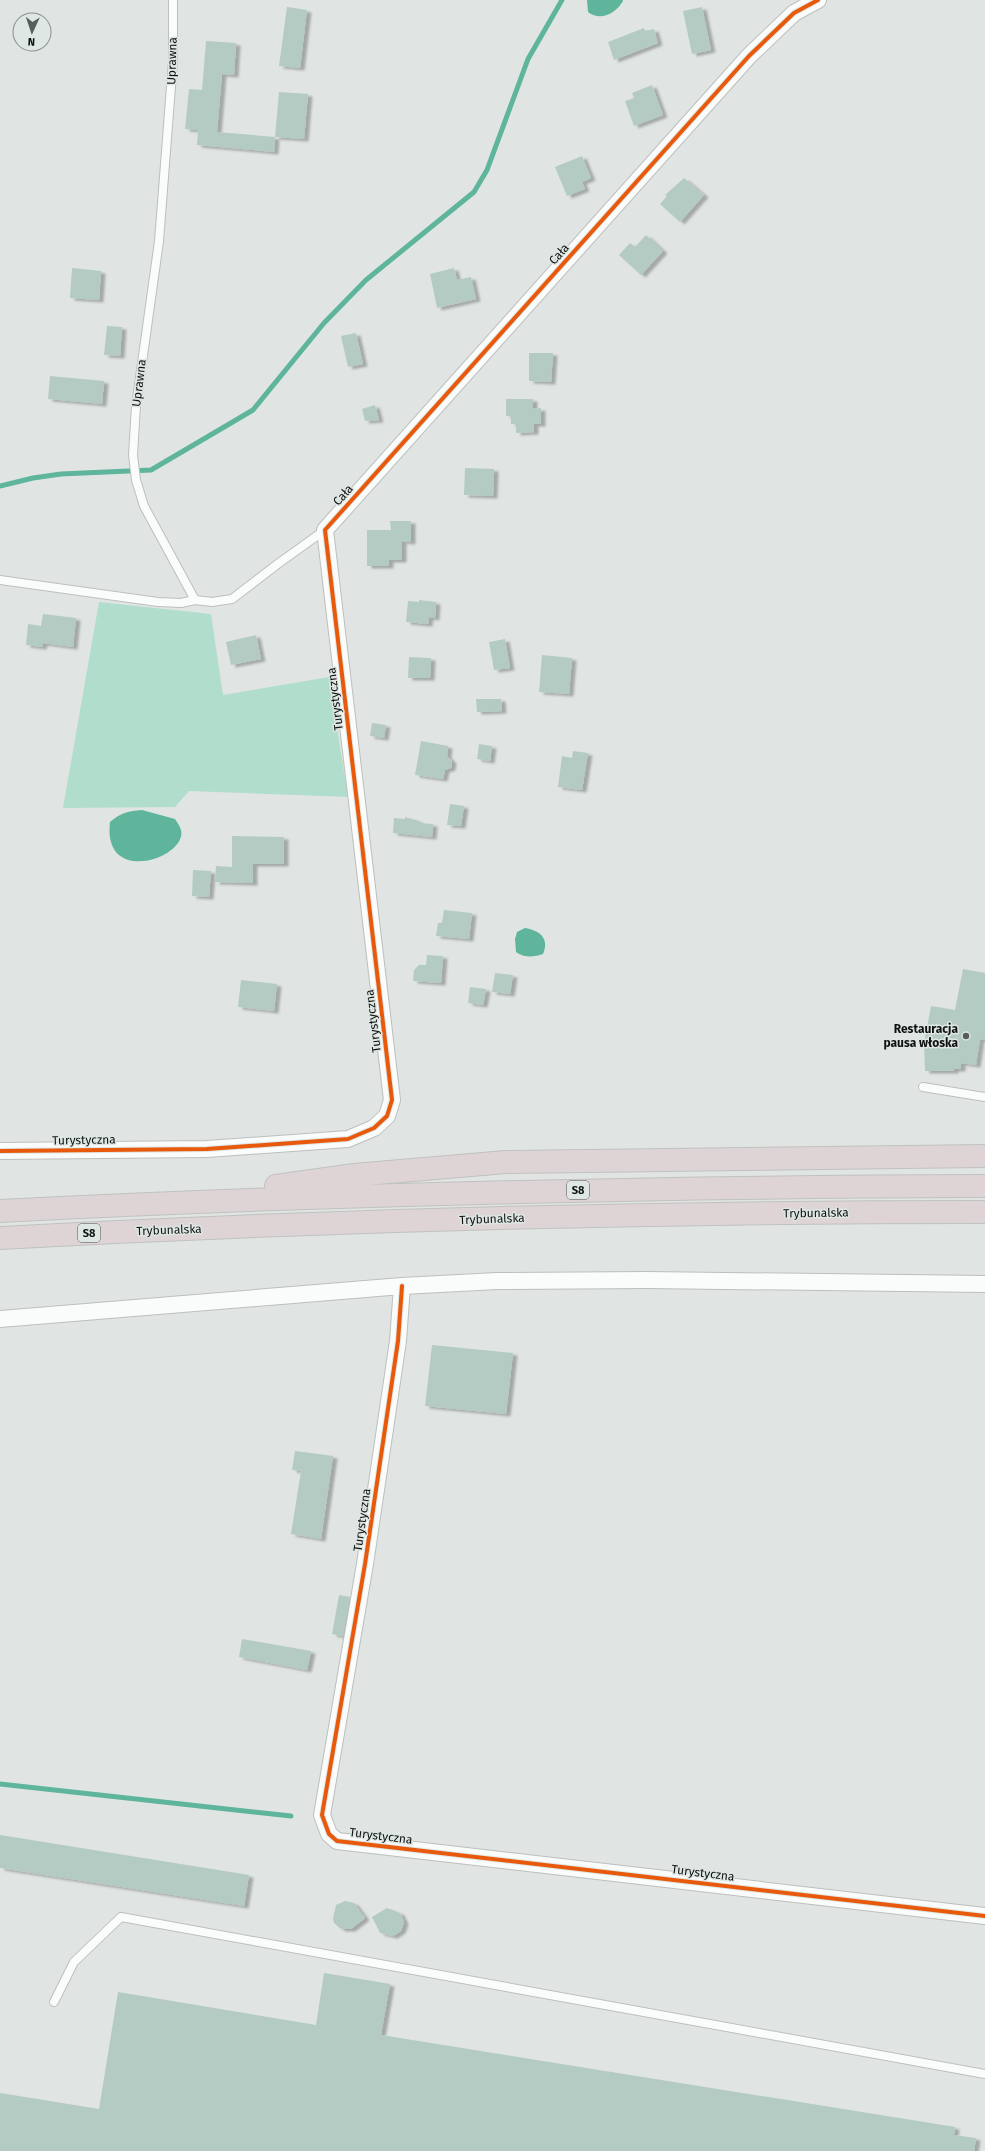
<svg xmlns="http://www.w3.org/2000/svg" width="985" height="2151" font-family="'Fira Sans',sans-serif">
<defs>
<filter id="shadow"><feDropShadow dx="4.5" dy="2.5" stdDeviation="1" flood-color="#0004"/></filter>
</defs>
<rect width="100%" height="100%" fill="#e0e5e3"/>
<path fill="#b1ddcc" d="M99,602L211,614L223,695L329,677L348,797L189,791L175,807L63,808Z"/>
<path fill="#5eb59b" d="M587,0H623V1C616,13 601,22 588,12Z
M142,810L175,819C177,822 180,826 181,830C188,858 102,887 110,822C120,813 129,811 142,810Z
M525,928C539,930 550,938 543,954C534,957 524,958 516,952L515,939L517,932Z"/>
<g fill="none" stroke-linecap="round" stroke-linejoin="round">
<path stroke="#5eb59b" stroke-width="5" d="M0,486L33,478L61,474L151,470L253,410L324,323L366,280L474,192L487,170L528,59L562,0
M0,1784L291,1816"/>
</g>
<path fill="#b3cbc2" filter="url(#shadow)" d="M287,7L307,10L300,68L279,66Z
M702,7L711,50L692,54L683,11Z
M644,28L645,31L654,29L658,43L614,60L608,42Z
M206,41L236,43L234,75L222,74L217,132L275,137L274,152L197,145L198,130L185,129L189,89L202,90Z
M652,85L663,115L634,126L625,101L634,98L632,93Z
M279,92L308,94L304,139L275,137Z
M582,156L591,178L582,182L585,189L567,196L555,167Z
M684,178L704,195L680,222L660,204L667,196L665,195Z
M646,235L663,251L641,275L619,255L630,243L635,247Z
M72,268L101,271L99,300L70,298Z
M454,268L457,280L471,277L476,299L437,308L430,274Z
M107,326L122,327L120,356L104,355Z
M356,333L363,364L348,367L341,336Z
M529,353H553L551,382L529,381Z
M50,376L104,381L102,404L48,399Z
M506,399H533V409L541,408V424H534V432L516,433V424H511V416H506Z
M375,405L379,420L365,421L362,409Z
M465,468L494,469L493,496L464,495Z
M390,521H411V542L402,541V560H389V566H367V530H391Z
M419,600L436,602L435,618L429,617L428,624L406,622L408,601L419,602Z
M43,614L76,618L73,647L43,643L42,647L26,645L28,624L41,626Z
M256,635L261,659L231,665L226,642Z
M505,639L510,668L494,670L489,642Z
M542,655L572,658L569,694L539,692Z
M409,657L431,658L430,678H408Z
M476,699H501L502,711L477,712Z
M372,723L386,725L384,738L370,736Z
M421,741L448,746L447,756L452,761L451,768L445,770L443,779L415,775Z
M479,744L492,746L490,761L477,759Z
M573,751L588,753L582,790L558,787L562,756L572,758Z
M450,804L464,806L461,826L447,825Z
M405,817L419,821V823L433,824L432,837L393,833L394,818L405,819Z
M232,836L284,837V864H253V883L215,882L216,866L232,867Z
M193,870L211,871L209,897L192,896Z
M444,910L472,913L469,939L436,936L438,923H442Z
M427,955L443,956L441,983L413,981L414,970L419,965H426Z
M963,969L985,973V1040L980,1039L976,1065L961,1063V1069H954V1071H925L924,1043L931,1006L955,1010Z
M495,973L513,975L510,994L492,992Z
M241,980L277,984L274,1011L238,1007Z
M470,987L486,989L483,1005L468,1003Z
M432,1345L513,1353L506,1414L425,1406Z
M295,1451L333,1456L321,1539L291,1534L301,1471L292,1470Z
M339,1595L350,1597L343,1636L332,1634Z
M242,1639L311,1651L307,1670L239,1657Z
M0,1835L249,1875L244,1906L0,1868Z
M345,1901L354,1903L365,1918L351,1929H341L334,1923L333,1918L336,1905Z
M387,1908L400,1913L404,1922L401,1931L393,1936L380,1933L372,1917Z
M324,1973L390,1984L381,2035L955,2127L954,2135L976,2138L974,2151H0V2093L99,2109L118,1992L316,2025Z"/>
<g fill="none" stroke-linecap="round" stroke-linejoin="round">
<defs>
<path id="service" d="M173,0V61L159,241L136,406L133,455L136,480L144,506L195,600L212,602L232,599L279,563L325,530
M0,580L158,602L181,603L195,600
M923,1087L985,1097
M54,2002L74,1962L121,1917L985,2074"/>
<path id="minor" d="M0,1151L207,1149L348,1139L374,1128L387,1116L392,1100L325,530L749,56L794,13L818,0
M402,1286L398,1341L365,1564L322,1815L329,1834L337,1841L985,1916
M0,1319L402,1286L497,1281L647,1280L985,1284"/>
<path id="motorway" d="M276,1186L354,1175L506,1162L985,1156
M0,1211C328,1194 656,1187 985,1186
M0,1238C328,1220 657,1212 985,1212"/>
</defs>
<use href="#service" stroke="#bcbfbe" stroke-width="10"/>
<use href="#minor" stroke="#bcbfbe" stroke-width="18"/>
<use href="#motorway" stroke="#bfc2c0" stroke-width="24"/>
<use href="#service" stroke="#fafbfb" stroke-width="8"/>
<use href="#minor" stroke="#fafbfb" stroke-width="16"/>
<use href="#motorway" stroke="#ded4d5" stroke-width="22"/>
<defs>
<path id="cycleway" d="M0,1151L207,1149L348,1139L374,1128L387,1116L392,1100L325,530L749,56L794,13L818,0
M402,1286L398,1341L365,1564L322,1815L329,1834L337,1841L985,1916"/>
</defs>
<use href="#cycleway" stroke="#dee7e3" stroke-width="6"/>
<use href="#cycleway" stroke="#e8590c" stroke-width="4"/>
</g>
<circle fill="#585c5a" stroke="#dee7e3" stroke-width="1.5" cx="966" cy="1036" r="4"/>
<g text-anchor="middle" stroke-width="3" stroke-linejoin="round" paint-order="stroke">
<g fill="#dee7e3" stroke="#4d5250" stroke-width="1">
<rect x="567" y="1181" width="22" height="18" rx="3"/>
<rect x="78" y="1224" width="22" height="18" rx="3"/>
</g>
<g font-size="11" font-weight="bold" fill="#0f1211">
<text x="578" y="1194">S8</text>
<text x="89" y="1237">S8</text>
</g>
<g font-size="12" fill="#0f1211" stroke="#dee7e3">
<text transform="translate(172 61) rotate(-88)" y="4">Uprawna</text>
<text transform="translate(559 254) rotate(-48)" y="4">Cała</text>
<text transform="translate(139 383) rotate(-83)" y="4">Uprawna</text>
<text transform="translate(343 495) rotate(-48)" y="4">Cała</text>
<text transform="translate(335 699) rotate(-97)" y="4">Turystyczna</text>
<text transform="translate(373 1021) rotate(-97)" y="4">Turystyczna</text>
<text transform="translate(84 1140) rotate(-1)" y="4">Turystyczna</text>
<text transform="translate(816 1213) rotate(-1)" y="4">Trybunalska</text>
<text transform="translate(492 1219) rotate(-2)" y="4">Trybunalska</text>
<text transform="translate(169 1230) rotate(-2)" y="4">Trybunalska</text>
<text transform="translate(362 1520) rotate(-82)" y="4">Turystyczna</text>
<text transform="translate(381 1836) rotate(7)" y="4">Turystyczna</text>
<text transform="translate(703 1873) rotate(7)" y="4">Turystyczna</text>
</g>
<g font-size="12" font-weight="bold" fill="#0f1211" stroke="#dee7e3" text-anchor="end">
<text x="958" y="1033">Restauracja<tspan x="958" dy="14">pausa włoska</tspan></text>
</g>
</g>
<g transform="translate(32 32) rotate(183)"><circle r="19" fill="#dee7e3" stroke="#8b928f"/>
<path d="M0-3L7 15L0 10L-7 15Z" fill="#585c5a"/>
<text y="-6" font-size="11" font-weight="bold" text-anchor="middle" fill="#0f1211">N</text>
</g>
</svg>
